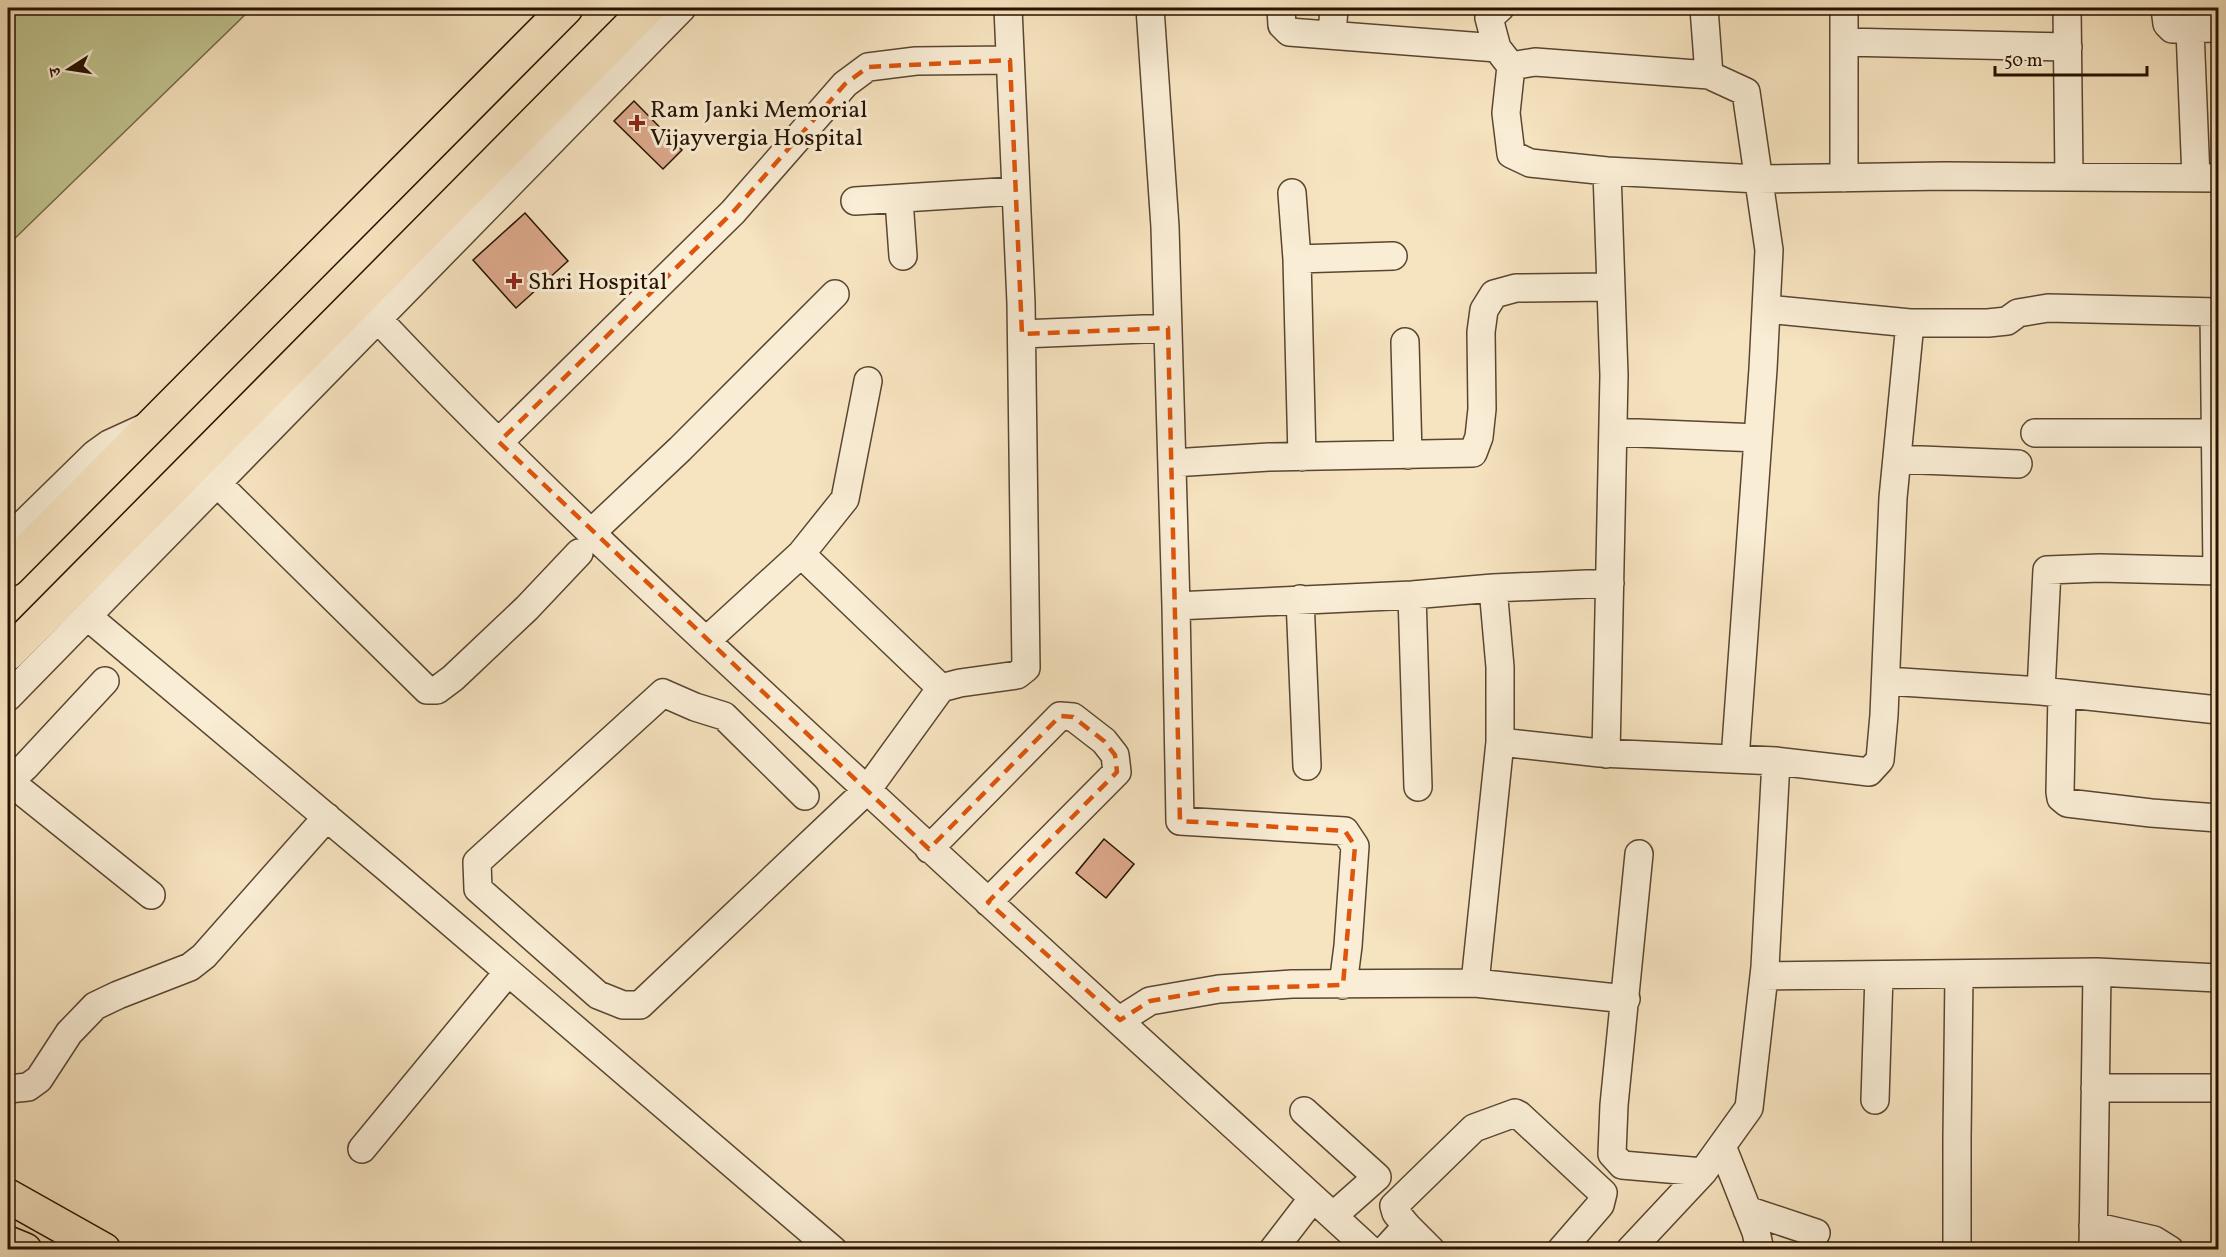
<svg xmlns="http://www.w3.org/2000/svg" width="2226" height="1257" font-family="Vollkorn,'Noto Serif Devanagari',serif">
<rect width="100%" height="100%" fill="#f6e3bf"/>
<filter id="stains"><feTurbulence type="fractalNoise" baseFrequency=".00333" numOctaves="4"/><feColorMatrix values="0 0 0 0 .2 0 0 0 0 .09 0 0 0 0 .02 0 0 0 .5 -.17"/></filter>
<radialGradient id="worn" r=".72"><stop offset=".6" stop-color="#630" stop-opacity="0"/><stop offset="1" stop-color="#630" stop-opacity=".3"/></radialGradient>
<path fill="#c0c38f" stroke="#736a48" stroke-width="1.5" d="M8,8H252L8,245Z"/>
<path fill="#dda98c" stroke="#261200" stroke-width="1.5" d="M634,101L682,150L663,169L614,121Z
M525,213L568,261L516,308L473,260Z
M1104,839L1134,864L1106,898L1076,873Z"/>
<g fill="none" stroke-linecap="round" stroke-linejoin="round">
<defs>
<path id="minor" d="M1150,8L1165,227L1176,606L1180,821L1345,831L1355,846L1348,946L1343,985
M1281,8L1282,25L1289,32L1497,48
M1500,8L1489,18L1497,48L1511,66L1506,113L1511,154L1530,163L1607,171L1758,179L1945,176L2218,178
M1704,8L1709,75
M2067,8L2069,177
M2165,8L2167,24L2172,29L2218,28
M2190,30L2196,178
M1332,35L1334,8
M1844,42L2068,47
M1511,66L1535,62L1709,75L1746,92L1769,250L1763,369L1735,759
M1844,178V8
M1292,193L1297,259
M899,200L903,256
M855,201L1015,191
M360,300C520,472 694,630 866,789C1033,944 1202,1096 1370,1250
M2214,312L2217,571
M1910,323H1988L2007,321L2018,313L2048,308L2218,312
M1022,334L1168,328
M1405,342L1408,455
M1613,432L1758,438
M2035,433H2216
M499,442L733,212L845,84L868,67L916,61L1010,60
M1302,457L1297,259L1393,256
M1897,459L2018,464
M1172,463L1269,457L1473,453L1479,437L1482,409L1481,332L1484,310L1494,294L1516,288L1611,287
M217,483L427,690H437L453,678L527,608L579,553
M592,532L680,449L835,294
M8,539L95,454L109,444L144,428
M801,554L941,688
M1412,595L1418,787
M1300,599L1307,766
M1176,606L1412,595L1493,588L1610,583
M87,616L387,868L833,1250
M706,641L801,554L845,499L868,381
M1886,681L2041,691L2218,710
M2041,691L2047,570L2100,568L2218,571
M2062,694L2060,792L2061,798L2067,803L2151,813L2218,818
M8,697L682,8
M1500,742L1600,753L1776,761L1869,772L1880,760L1884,715L1893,498L1910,323L1766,309
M1606,754L1614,375L1607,171
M9,781L151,895
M8,783L25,767L105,681
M805,796L724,716L695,707L663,693L477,862L478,889L598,995L623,1005H640L867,790L941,688L960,683L1017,675L1026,668L1021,303L1008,8
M929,849L1060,716L1073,717L1104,741L1115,755L1117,772L988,902
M1639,854L1614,1105L1612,1154L1622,1165L1703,1172
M1764,976L2097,972L2218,978
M1475,983L1500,742V667L1493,588
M1120,1020L1150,1001L1219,989L1292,984L1475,983L1626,999
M2095,1088H2218
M8,1089L28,1087L39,1079L69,1033L95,1006L118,995L190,967L204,956L327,817
M1875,1100L1879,975
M1304,1111L1377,1177L1333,1216
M1722,1146L1756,1232L1760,1250
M362,1149L508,972
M1747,1210L1816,1233
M1407,1226L1396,1213L1394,1206L1474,1128L1515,1113L1519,1115L1603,1193L1600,1205L1561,1250
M2093,1226L2154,1240L2170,1250
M1273,1250L1313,1198
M1385,1250L1407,1226L1431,1250
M1630,1250L1703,1172L1749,1108L1765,967L1776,761
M1957,1250V1139L1959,974
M2093,1250L2097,972"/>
<path id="major" d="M8,570L566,8
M8,654L648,8
M8,1196L104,1250
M8,1243L25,1250"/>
</defs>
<use href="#minor" stroke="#5a4630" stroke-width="30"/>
<use href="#major" stroke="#261200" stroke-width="36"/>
<use href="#minor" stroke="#f9edd5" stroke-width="27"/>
<use href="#major" stroke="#f6e3bf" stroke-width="33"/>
</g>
<path fill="none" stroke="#de550b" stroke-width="4.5" stroke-dasharray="12 8" stroke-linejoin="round" d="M1010,60L1022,334L1168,328L1180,821L1345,831L1355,846L1343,985L1219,989L1150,1001L1120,1020L988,902L1117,772L1115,755L1104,741L1073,717L1060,716L929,849L499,442L733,212L845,84L868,67Z"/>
<g fill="#8f2418" stroke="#f9edd5" stroke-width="2">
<path d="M634 114h6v6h6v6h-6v6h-6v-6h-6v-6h6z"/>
<path d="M511 272h6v6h6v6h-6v6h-6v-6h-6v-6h6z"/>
</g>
<g text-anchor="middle" stroke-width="6" stroke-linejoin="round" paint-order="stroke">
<g font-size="24" fill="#261200" stroke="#f9edd5" text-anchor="start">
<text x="650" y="117">Ram Janki Memorial<tspan x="650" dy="28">Vijayvergia Hospital</tspan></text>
<text x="528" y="289">Shri Hospital</text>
</g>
</g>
<rect width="2226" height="1257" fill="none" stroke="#f6e3bf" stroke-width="30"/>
<rect x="9" y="9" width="2208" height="1239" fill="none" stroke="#261200" stroke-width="3"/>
<rect x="15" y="15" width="2196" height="1227" fill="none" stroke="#261200" stroke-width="1.5"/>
<g transform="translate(69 69) rotate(258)" stroke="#f9edd5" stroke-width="4.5" paint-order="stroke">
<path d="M0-4.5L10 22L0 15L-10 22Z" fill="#261200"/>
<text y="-9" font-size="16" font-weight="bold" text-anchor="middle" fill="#261200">उ</text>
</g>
<path d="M1995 66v9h152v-9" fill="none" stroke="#261200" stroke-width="3"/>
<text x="2004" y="66" font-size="18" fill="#261200" stroke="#f9edd5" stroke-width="4.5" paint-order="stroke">50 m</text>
<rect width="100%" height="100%" filter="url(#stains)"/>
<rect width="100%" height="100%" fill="url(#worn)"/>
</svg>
